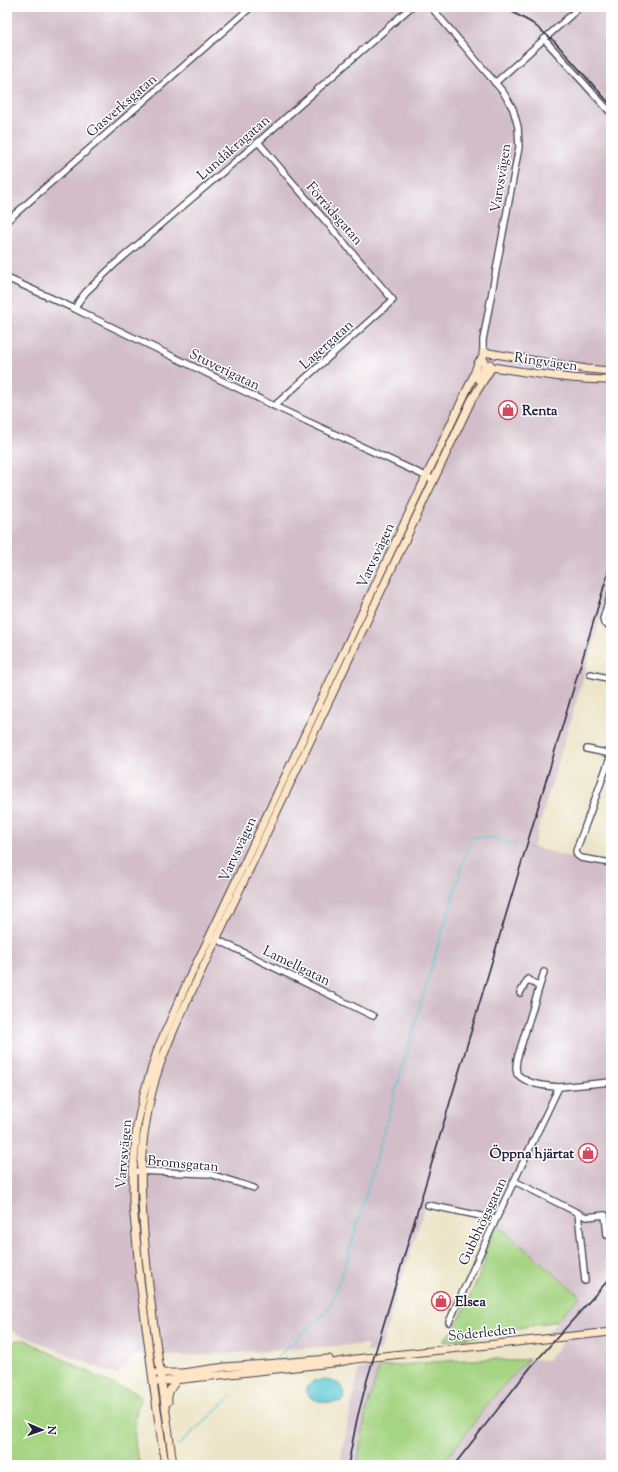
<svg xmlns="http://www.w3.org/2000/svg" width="618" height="1472" font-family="'Sorts Mill Goudy',serif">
<rect width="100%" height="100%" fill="#fff"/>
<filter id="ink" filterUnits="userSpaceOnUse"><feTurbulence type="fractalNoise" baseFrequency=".025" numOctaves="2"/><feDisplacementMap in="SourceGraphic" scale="8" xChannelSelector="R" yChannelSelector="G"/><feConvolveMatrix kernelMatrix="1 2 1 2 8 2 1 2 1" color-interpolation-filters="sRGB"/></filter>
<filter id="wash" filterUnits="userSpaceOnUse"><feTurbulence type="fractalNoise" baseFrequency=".012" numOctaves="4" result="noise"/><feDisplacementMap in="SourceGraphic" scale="16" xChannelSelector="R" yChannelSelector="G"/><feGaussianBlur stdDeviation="0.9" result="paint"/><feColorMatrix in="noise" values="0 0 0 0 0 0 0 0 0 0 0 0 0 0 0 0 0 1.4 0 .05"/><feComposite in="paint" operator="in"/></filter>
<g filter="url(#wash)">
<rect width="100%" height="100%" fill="#ece4c6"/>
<path fill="#d2bdc8" d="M7,7H611V584L533,847L611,868V1465H442L494,1396L528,1359L548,1360L571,1332L546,1335L580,1296L497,1225L492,1216L427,1202L393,1306L381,1350L367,1352V1344L191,1356H134L118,1376L7,1329Z
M379,1367L366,1413L357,1465H339L359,1369Z"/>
<path fill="#a5d482" stroke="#647b5e" d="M497,1225L580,1296L557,1321L444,1342L446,1337L455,1329L484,1265L485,1251Z
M17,1340H25L116,1386L138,1393L141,1397C133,1416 132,1446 141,1465H7V1345Z
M498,1359L509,1361L528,1359L494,1396L442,1465H357L366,1413L379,1367L445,1361Z"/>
<path fill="#5bc8d1" stroke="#3e7586" d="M325,1380C340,1382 346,1386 343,1401C332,1404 314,1403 306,1393V1387L313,1381Z"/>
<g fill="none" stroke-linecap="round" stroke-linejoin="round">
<path stroke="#5bc8d1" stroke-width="1.5" d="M528,848H530
M276,1359L330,1307L348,1257L422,999L469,843L471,838C485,834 501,841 515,844
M177,1446L233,1395"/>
</g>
</g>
<g filter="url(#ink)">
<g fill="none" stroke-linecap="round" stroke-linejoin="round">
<defs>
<path id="street" d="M431,7L503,92L508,100L513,109L518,127L519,147L483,340V352
M544,39L611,113
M495,83L580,7
M258,142L393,300L274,406
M7,221L251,7
M7,278L75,309L274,406L434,480
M75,309L79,301L86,292L115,264L258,142L411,7
M611,593L603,619L604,623L611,627
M590,674L611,679
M587,749L611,754
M611,755L576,851L577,855L581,858L611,863
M214,938L373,1016
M544,972L517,1059L516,1067L517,1074C529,1085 544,1086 559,1087
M520,993L528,979L539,987
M133,1172L140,1171L210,1174L254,1188
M514,1181L586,1217L605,1215L607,1235
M428,1205L496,1219
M578,1213L585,1281
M449,1322L496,1219L559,1087L611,1082"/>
<path id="secondary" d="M490,364L492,367C532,373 571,380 611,380
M479,380L485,366L483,357V352L587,369L611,371
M156,1373H182L225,1367L329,1359
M156,1382L333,1363L355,1359L611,1332
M168,1402C167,1392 171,1388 177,1380
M165,1465L154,1389L140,1280L133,1204V1172L137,1126L144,1093L158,1048L191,974L210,936L473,377L478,363L483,357
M173,1465C164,1392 151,1319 145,1246C142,1204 138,1164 146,1122C150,1098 156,1072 166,1049C175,1025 187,1002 198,978L472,399L492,367"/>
</defs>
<use href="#street" stroke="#403f50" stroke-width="8"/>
<use href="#secondary" stroke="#403f50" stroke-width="9"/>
<use href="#street" stroke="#fff" stroke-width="5.5"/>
<use href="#secondary" stroke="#fde5c5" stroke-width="7"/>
<path stroke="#22223b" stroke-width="1.5" d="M503,7L532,23L554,41L611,105
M348,1465L357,1419L367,1380L611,563
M454,1465L530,1368L611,1277"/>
</g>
</g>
<defs>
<symbol id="shop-ring" viewBox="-11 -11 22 22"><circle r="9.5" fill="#fff" stroke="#d1495b" stroke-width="1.5"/><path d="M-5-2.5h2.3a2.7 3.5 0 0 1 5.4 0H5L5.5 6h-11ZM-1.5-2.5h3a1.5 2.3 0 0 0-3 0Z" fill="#d1495b"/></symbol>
</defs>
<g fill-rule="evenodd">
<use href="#shop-ring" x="497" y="399" width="22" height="22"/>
<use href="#shop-ring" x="577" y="1142" width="22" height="22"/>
<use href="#shop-ring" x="430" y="1290" width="22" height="22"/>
</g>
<g text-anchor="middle" stroke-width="3" stroke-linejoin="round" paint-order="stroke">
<g font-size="14" fill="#22223b" stroke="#fff">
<text transform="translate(121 105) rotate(-41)" y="5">Gasverksgatan</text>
<text transform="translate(233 147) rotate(-41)" y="5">Lundåkragatan</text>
<text transform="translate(500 178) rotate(-81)" y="5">Varvsvägen</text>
<text transform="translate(335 213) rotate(49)" y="5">Förrådsgatan</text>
<text transform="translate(326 344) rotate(-42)" y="5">Lagergatan</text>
<text transform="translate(546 361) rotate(8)" y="5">Ringvägen</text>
<text transform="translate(225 369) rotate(26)" y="5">Stuverigatan</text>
<text transform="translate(375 555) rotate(-65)" y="5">Varvsvägen</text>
<text transform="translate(237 849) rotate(-65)" y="5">Varvsvägen</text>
<text transform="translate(297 965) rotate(26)" y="5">Lamellgatan</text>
<text transform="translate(123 1154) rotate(-85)" y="5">Varvsvägen</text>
<text transform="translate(183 1163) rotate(5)" y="5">Bromsgatan</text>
<text transform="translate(482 1221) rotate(-65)" y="5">Gubbhögsgatan</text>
<text transform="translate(482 1332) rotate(-6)" y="5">Söderleden</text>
</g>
<g font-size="14" font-weight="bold" fill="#22223b" stroke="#fff" text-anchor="start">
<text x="522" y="415">Renta</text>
<text x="574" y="1158" text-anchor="end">Öppna hjärtat</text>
<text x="455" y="1306">Elsea</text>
</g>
</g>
<rect width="618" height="1472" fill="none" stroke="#fff" stroke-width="24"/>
<g transform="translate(42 1430) rotate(92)" stroke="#ffffff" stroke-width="3" paint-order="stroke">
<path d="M0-3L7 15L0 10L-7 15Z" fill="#22223b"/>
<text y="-6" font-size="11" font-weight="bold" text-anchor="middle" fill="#22223b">N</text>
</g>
</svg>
